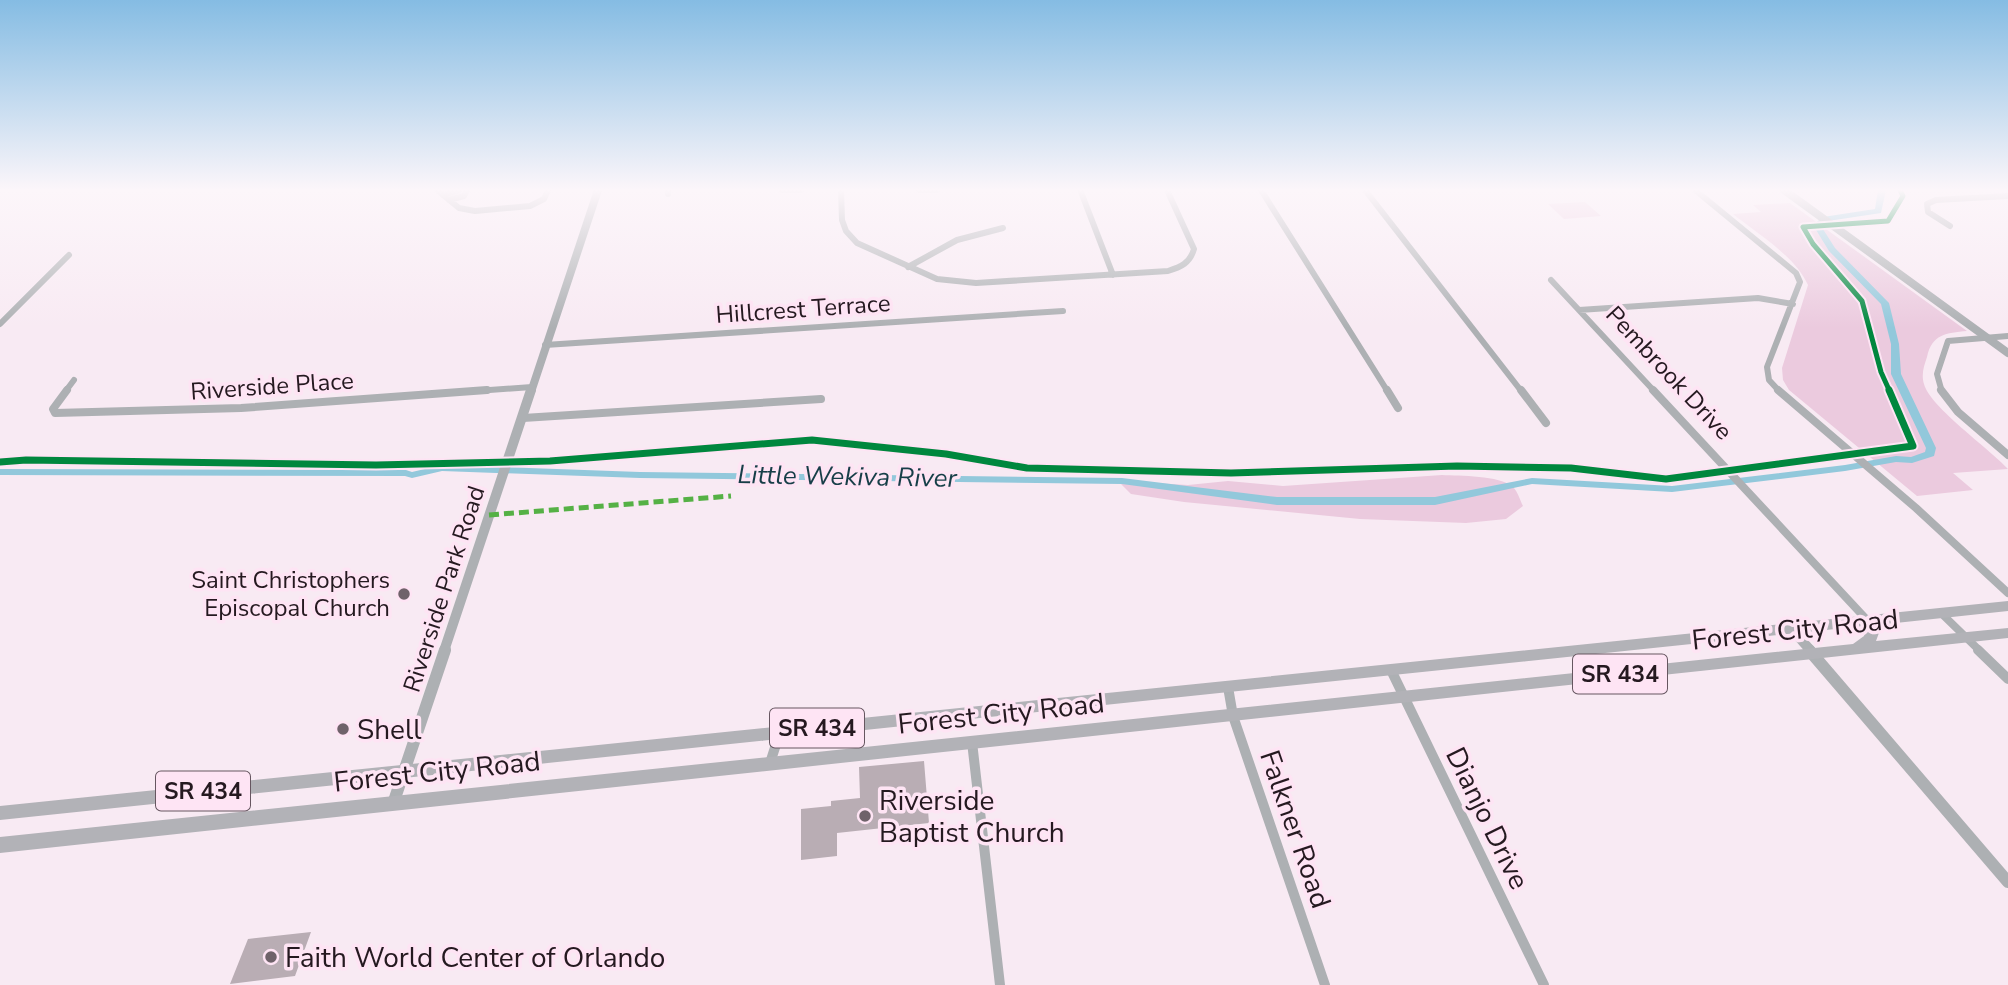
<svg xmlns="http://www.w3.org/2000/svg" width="2008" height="985" font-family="'Nunito Sans',sans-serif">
<rect width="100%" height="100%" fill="#f8eaf3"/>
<path fill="#ebcade" d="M1585,202L1601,216L1564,219L1548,204Z
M1790,203L1967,331C1946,333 1932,334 1927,357C1924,366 1921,374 1924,384C1930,407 1990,449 2008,469L1953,473L1973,490L1917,496L1789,390L1783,380L1782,368L1808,285C1794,255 1759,235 1733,214L1761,212L1753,205Z
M1442,475C1460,476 1499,475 1513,487C1518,492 1520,500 1523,506L1506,519L1466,523L1360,519L1184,502L1131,494L1121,484L1122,481L1188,485L1228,481L1283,486Z"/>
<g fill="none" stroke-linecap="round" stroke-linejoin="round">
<path fill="#92c8db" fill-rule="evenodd" d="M1878,190H1886L1881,213L1828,221L1821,226L1835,248L1889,303L1899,344L1901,374L1936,448L1934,456L1912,463L1896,462L1845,471L1672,492L1532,484L1435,505H1277L1122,484L640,478L442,471L412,478L405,476L0,475V469L406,470L412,472L442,465L640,472L1122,478L1277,497H1435L1532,478L1672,486L1845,465L1896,456L1911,457L1925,452L1926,448L1891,374V344L1881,304L1829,251L1813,225L1823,217L1875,209Z"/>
</g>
<path fill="#b9adb4" d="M924,761L929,823L837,833V856L801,860V809L831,806V801L860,798L859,767Z
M311,932L295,976L230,984L248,939Z"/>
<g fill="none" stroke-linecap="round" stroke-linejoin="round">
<path stroke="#adb0b3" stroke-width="6" d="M437,190L459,208L475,211L530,206L544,199L548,190
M668,190V194
M782,190H801
M841,190L842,220L846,231L857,243L937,279L976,283L1168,271C1181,267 1190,263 1194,249L1167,190
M919,190H937
M1261,190L1388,392
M1365,190L1522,392
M1695,190L1796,273L1800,282L1767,367L1769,380L1780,392
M1081,192L1113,275
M443,195L460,190
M449,200L464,196L467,190
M1950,226L1928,212L1927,204L1936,200L2008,196
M908,267L957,240L1003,228
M1551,280L1655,392
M1579,310L1758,298L1793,304
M0,324L69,255
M545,345L1063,311
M65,392L74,380
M462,392L532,387
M1942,392L1937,374L1948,341L2008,336"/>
<path stroke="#adb0b3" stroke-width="8" d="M67,390L53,409L55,413L241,408L487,390
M1387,390L1398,408
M1521,390L1546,423
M1653,390L1867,620
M1778,390L1916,508L2008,593
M1941,390L1958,412L2008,455
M523,418L821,399
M1941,613L1980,651"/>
<path stroke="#adb0b3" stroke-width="10" d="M1978,650L2008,679
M1391,670L1544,985
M1228,687L1233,716L1325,985
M972,742L1000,985
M770,763L780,732"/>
<path stroke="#adb0b3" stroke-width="8" d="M1784,190L2008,353
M531,392L598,190"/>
<path stroke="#adb0b3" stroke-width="10" d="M1791,628L1811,651
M444,651L531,390"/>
<path stroke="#adb0b3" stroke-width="12" d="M1809,650L2008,882
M394,801L445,650"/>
<path fill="#b2b2b7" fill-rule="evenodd" d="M2008,601V611L1877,625L1880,630L1876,641L2008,628V638L0,853V837L1853,644L1864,636L1866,630L1864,626L0,820V806Z"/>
<path stroke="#55b145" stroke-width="5" stroke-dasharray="10 5" stroke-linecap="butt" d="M489,515L731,496"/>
<defs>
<path id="cycleway-far1" d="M1890,392L1881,372L1862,301L1813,244L1803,227L1888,221L1903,196L1900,190"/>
<path id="cycleway" d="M0,462L26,460L376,465L550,461L812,440L946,454L1027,468L1231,473L1457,466L1571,468L1666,479L1913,446L1889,390"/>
</defs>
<use href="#cycleway-far1" stroke="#fee4f4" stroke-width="9"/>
<use href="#cycleway" stroke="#fee4f4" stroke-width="11"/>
<use href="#cycleway-far1" stroke="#00873e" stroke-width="5"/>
<use href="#cycleway" stroke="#00873e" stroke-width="7"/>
</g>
<linearGradient id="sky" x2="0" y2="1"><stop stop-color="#85bce3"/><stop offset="0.58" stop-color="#fcf6fa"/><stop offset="1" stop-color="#fcf6fa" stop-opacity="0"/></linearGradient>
<rect width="2008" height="328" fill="url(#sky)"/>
<g fill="#6f626a" stroke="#fee4f4" stroke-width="2.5">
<circle cx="404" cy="594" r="7"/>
<circle cx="343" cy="729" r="7"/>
<circle cx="865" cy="816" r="7"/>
<circle cx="271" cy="957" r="7"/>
</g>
<g text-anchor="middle" stroke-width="7" stroke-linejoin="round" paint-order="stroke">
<g fill="#fee4f4" stroke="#665660" stroke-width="2">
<rect x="1573" y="654.5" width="94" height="39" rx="5"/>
<rect x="770" y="708.5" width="94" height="39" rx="5"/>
<rect x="156" y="771.5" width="94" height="39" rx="5"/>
</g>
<g font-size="23" font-weight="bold" fill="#251920">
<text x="1620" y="682">SR 434</text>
<text x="817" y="736">SR 434</text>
<text x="203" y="799">SR 434</text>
</g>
<g font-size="24" fill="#251920" stroke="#fee4f4">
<text transform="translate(803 309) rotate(-4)" y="8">Hillcrest Terrace</text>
<text transform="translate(1669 373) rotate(47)" y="8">Pembrook Drive</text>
<text transform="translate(272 386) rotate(-4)" y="8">Riverside Place</text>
<text transform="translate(444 589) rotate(-72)" y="8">Riverside Park Road</text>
</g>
<g font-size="24" fill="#251920" stroke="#fee4f4" text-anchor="end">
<text x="390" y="588">Saint Christophers<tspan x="390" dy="28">Episcopal Church</tspan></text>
</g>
<g font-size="26" font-style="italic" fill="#173e48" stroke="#fee4f4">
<text transform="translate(847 476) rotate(1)" y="9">Little Wekiva River</text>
</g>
<g font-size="28" fill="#251920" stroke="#fee4f4">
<text transform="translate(1795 629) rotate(-6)" y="10">Forest City Road</text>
<text transform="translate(1001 713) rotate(-6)" y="10">Forest City Road</text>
<text transform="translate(437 771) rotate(-6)" y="10">Forest City Road</text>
<text transform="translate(1488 818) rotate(64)" y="10">Dianjo Drive</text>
<text transform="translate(1296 829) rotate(71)" y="10">Falkner Road</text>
</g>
<g font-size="28" fill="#251920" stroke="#fee4f4" text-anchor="start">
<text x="357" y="739">Shell</text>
<text x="879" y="810">Riverside<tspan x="879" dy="32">Baptist Church</tspan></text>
<text x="285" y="967">Faith World Center of Orlando</text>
</g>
</g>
</svg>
